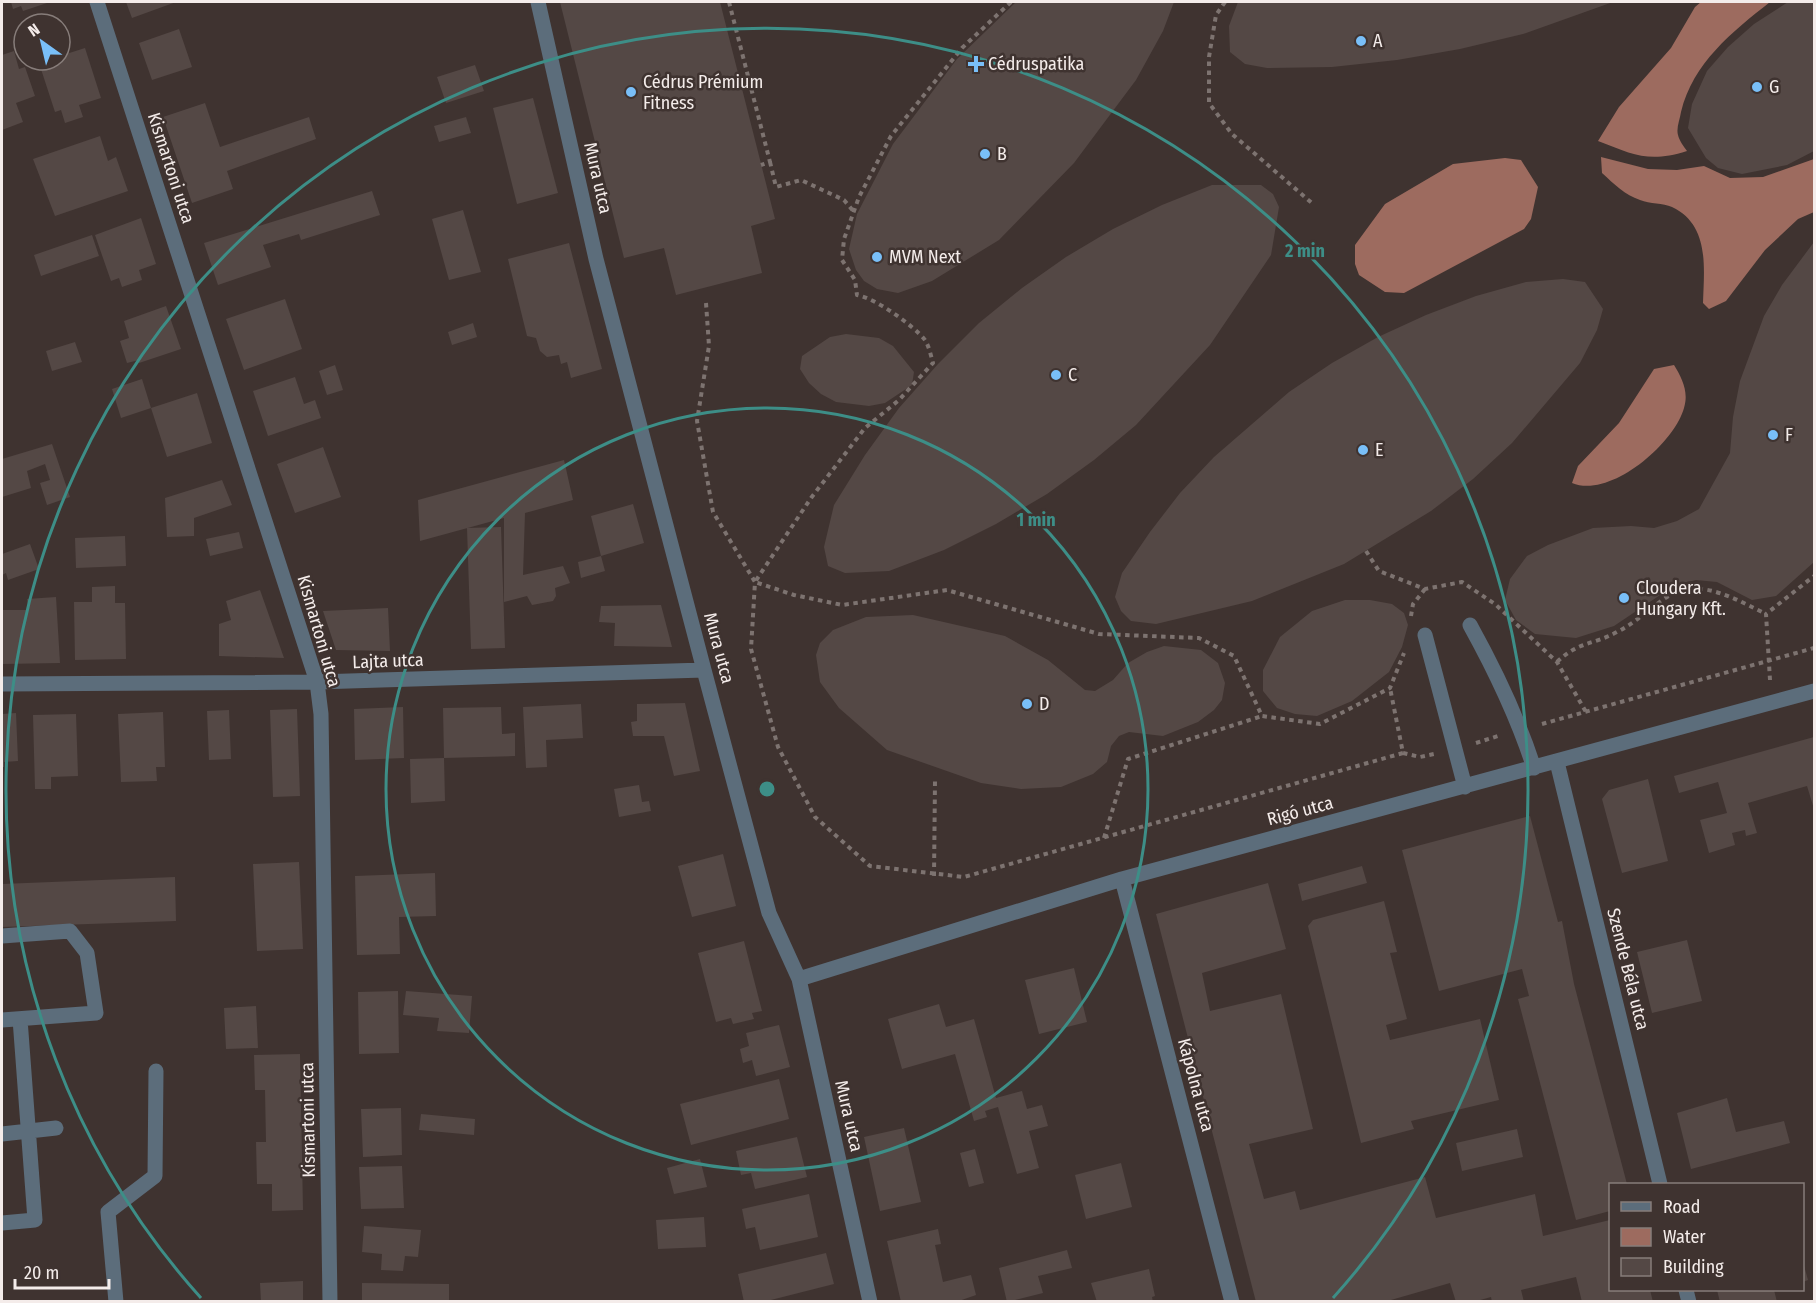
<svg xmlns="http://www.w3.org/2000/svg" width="1816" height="1303" font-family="'Fira Sans Condensed',sans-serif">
<rect width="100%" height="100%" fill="#3f3330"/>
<path fill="#9d6b5f" d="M1701,2H1770C1732,32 1693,63 1681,112C1680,119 1676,128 1678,135C1679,140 1684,147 1687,151C1649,163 1634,155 1598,141L1619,107L1671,48L1695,7Z
M1601,157L1648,169L1677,170L1704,166L1730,178L1763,177L1814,159V212L1798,219L1765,250L1726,301L1709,309L1703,303C1704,268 1710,225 1672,207C1663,203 1650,204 1640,200C1625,195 1614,184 1602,173Z
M1505,158L1521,160L1538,187L1531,219L1524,229L1404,293L1385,292L1359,275L1355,264V245L1385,204L1453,164Z
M1674,365C1682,378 1689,392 1684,408C1674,444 1610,499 1572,483L1578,466L1619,423L1654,369Z"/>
<path fill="#544845" d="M11,2H50L23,11L21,6L13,9Z
M126,2H176L132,18Z
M560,2H720L775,219L751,226L762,273L676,295L664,248L624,258Z
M1016,2H1174L1163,31L1136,80L1074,163L999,240L932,281L898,293L877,289L864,281L856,270L849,249L857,214L893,144L957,59Z
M1238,2H1613L1523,34L1460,49L1397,60L1332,67L1267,68L1245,64L1230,52L1229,26Z
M1788,2H1814V151L1787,165L1742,174L1718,168L1706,158L1688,128L1692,104L1707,71L1728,47L1754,24Z
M179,29L192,67L152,80L139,43Z
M85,48L101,98L79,105L83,117L65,123L61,110L55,112L39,63L60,60V56Z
M14,51L19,69L25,67L35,96L16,103L23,122L2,130V55Z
M475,65L484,91L446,103L437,77Z
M533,98L558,193L517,204L493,108Z
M205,103L220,147L309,117L316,139L227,171L233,189L192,203L163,117Z
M466,117L471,133L439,142L434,126Z
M100,136L108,161L116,157L128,191L55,216L33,159Z
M1212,185H1261L1273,194L1279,207L1271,255L1210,345L1136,425L1094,460L1047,494L996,524L944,550L889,571L845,573L828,566L824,547L834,505L865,455L899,408L938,364L979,323L1022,288L1066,257L1113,229L1162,205Z
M372,191L380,215L301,240L299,234L263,245L271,267L218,285L204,243Z
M463,210L481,272L449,280L432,219Z
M141,218L156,264L139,270L142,280L122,287L119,278L111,281L95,235Z
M92,235L99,256L41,276L34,255Z
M1814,242V562L1776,596L1752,600L1717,582L1696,580L1675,585L1614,626L1576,638L1535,634L1516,620L1505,600L1510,579L1527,556L1548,545L1593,528L1631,526L1654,528L1677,521L1699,509L1730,453L1733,417L1740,381L1764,316L1782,285Z
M569,243L602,369L571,378L567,362L561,364L559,355L547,357L540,351L536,338L527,336L508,259Z
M1563,279L1585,282L1603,309L1597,330L1580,363L1512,443L1473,479L1431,511L1344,564L1252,601L1156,624L1131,621L1121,611L1115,597L1122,573L1150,532L1180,493L1214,457L1289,392L1332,363L1378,337L1426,315L1476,296L1526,282Z
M285,299L302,349L244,370L226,319Z
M166,306L181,349L139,363V360L127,363L120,341L129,338L124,321Z
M473,323L477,337L452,345L448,332Z
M846,334L879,338L893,346L914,372L912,385L885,403L869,406L836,402L821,394L809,383L800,369L802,356L830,337Z
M75,342L82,362L52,371L46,351Z
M335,365L343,390L327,395L319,371Z
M295,377L304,404L315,400L321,418L268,436L253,391Z
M142,379L151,408L121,418L112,389Z
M197,393L212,443L167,457L151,408Z
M52,444L70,497L47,505L40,483L50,480L45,464L27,471L31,488L2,497V459Z
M323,447L341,497L295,513L277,464Z
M564,460L573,500L525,513L523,575L563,566L570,583L555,588L556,596L553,601L532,605L527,596L504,602V518L420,541L418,500Z
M222,480L232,505L194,518V536L167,537L165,498Z
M633,504L644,543L601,556L591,516Z
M501,527L505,648L471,649L467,528Z
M239,532L243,548L210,556L206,539Z
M125,536L126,566L76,568L75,538Z
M30,544L39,569L8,580L6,573L2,575V554Z
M601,556L605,571L581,578L578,562Z
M115,586V603H125L126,659L75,660L74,602H92V587Z
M260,590L284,658L219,656V624L231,620L226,601Z
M56,597L60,663L2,664V610H29L27,599Z
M1345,600H1370L1392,604L1404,613L1408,625L1402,647L1389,672L1352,701L1317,716L1295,714L1277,708L1263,691V670L1280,637L1312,611Z
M661,605L672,647L614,646L615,623L599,622L601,606Z
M388,608L390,651L336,650L323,611Z
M913,615L1005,636L1048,660L1085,690L1095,691L1113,680L1128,663L1147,652L1164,646L1201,650L1218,663L1225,683L1222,700L1214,710L1198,722L1163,736L1129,732L1119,736L1111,746L1107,762L1093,774L1061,787L1021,789L981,783L887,750L839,708L820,682L816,655L820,643L833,630L866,617Z
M685,703L700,771L674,776L664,736H633L631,722L637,721V704Z
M581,704L583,738L546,740L547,767L526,768L523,707Z
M403,707L404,758L355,760L354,709Z
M501,707L502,734L515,733V756L444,758L443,708Z
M297,709L300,796L273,797L270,710Z
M229,710L231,759L209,760L207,711Z
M163,712L165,767H156L157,781L121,782L118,714Z
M16,713L18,761L4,762V767H2V714Z
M76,714L78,776L51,777V789H35L33,715Z
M1814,737V809L1807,786L1748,803L1757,833L1746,836L1745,830L1732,833L1735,845L1709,853L1700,820L1727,813L1718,782L1679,793L1674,776Z
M444,758L445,801L411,803L410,759Z
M1648,779L1668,861L1622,873L1602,799L1609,790Z
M639,785L642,802L649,801L651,811L619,817L614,789Z
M1530,816L1558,922L1562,921L1574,984L1627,1184H1610V1211L1576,1220L1518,999L1529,996L1522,969L1439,991L1402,850Z
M723,854L736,906L692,917L678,866Z
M299,862L303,949L257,951L253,864Z
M1362,866L1367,883L1302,901L1298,884Z
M435,873L436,916L399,917L400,954L357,955L355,876Z
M175,877L176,921L2,927V884Z
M1268,883L1286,949L1202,973L1210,1011L1281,994L1313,1129L1249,1144L1264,1199L1295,1191L1300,1210L1425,1177L1436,1218L1535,1194L1543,1236L1610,1220V1290H1650L1653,1302H1582L1576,1277L1521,1290L1524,1302H1492L1491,1297L1473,1302H1456L1450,1283L1384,1302H1256L1156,914Z
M1384,901L1397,952L1390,953L1407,1019L1386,1025L1390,1040L1480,1019L1499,1100L1411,1121L1414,1129L1361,1143L1308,926L1313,920Z
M1687,940L1702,1001L1652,1013L1637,952Z
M744,941L762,1011L752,1013L754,1019L733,1024L731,1018L716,1022L698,953Z
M1074,968L1087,1022L1039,1034L1025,980Z
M398,991L399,1053L359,1054L358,992Z
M406,991L472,996L469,1033L437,1031L439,1018L403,1015Z
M939,1004L946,1027L974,1019L996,1098L1022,1091L1027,1109L1042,1105L1048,1126L1029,1131L1039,1168L1017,1174L998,1107L985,1111L987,1117L974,1121L955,1054L902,1069L888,1019Z
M256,1006L258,1048L226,1049L224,1008Z
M779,1025L790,1067L756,1076L752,1060L743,1063L740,1049L749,1046L746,1033Z
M300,1054L303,1210L272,1211V1184H257L256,1142H266L265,1090H255L254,1055Z
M779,1079L789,1119L691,1145L680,1104Z
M1727,1098L1736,1132L1784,1121L1790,1143L1691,1169L1677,1113Z
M401,1108L402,1155L363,1157L361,1109Z
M421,1114L475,1119L474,1135L419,1130Z
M904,1128L921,1202L880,1211L864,1137Z
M1517,1129L1523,1157L1462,1171L1456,1143Z
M797,1137L807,1177L755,1189L751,1173L741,1175L736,1151Z
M975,1149L984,1183L969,1187L960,1153Z
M700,1159L707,1187L674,1194L667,1168Z
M1121,1163L1132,1207L1086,1219L1075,1175Z
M402,1166L404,1208L361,1209L359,1167Z
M809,1194L818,1237L760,1250L755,1227L746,1229L742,1209Z
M704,1217L706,1247L658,1249L656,1220Z
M364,1226L421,1230L418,1257L405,1256L403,1271L381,1270L382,1254L362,1252Z
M938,1229L941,1244L935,1245L943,1282L971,1275L976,1295L956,1302H901L887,1241Z
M1067,1250L1072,1268L1038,1276L1043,1293L1007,1302L999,1268Z
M826,1253L834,1284L763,1302H744L738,1274Z
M1803,1262L1808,1280L1803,1282Z
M1149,1269L1155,1296L1152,1297L1153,1302H1097L1091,1283Z
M303,1281V1302H261L260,1283Z
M362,1283L449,1284V1302H362Z
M1717,1290H1774L1777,1302H1720Z"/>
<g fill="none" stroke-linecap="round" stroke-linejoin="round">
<path stroke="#7d7370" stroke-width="4" stroke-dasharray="4.5 4.5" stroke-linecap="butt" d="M729,2L770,162L761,165
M1011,2L962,48L891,136L859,197L844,239L842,260L855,280L857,295C875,298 913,325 925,340C929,346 931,356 933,363L899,400L865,428L811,498L755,582L794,595L842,605L947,590L1099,634L1199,638L1234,656L1262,716L1320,724L1390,688L1404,653
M1225,2L1216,15L1209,57V103L1232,134L1313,204
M770,162L776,187L801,180L844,200L854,212
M706,303L709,346L697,421L713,512L755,582L751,649L778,747L815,817L870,866L964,877L1403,753L1390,688
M1366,551L1379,571L1425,589L1462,582L1495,604L1557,662L1586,712
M1411,616L1413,604L1425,589
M1557,662C1579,641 1593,645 1617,632C1637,622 1652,606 1670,595C1700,577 1739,601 1766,614
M1770,680L1766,614L1814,576
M1542,724L1814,648
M1476,743L1498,736
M1403,753L1420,757L1434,754
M1104,838L1128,759L1262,716
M934,876L935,781"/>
<path stroke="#5c6d7b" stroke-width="15" d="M97,2L317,682L321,714L330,1302
M538,2L596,259L704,670L769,913L799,979L870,1302
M1470,625C1496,672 1518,718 1534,768
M1425,635L1465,787
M2,684L317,682L704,670
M1557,762L1660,1184
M1122,879L1232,1302
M2,936L70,931L87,953L96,1013L2,1020
M799,979L1122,879L1814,691
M2,1134L56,1128
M2,1223L35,1220L20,1019
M1686,1290L1689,1302
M116,1302L108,1212L155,1176L156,1071"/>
</g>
<g fill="none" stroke="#3d8e87" stroke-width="3">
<circle cx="767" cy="789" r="381"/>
<path d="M201 1298A761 761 0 1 1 1333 1298"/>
</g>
<g fill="#79bff8" stroke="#3f3330" stroke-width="2">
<circle cx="1361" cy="41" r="6"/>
<path d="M973 55h6v6h6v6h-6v6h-6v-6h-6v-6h6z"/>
<circle cx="1757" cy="87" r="6"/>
<circle cx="631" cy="92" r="6"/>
<circle cx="985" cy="154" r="6"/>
<circle cx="877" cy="257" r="6"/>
<circle cx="1056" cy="375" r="6"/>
<circle cx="1773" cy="435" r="6"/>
<circle cx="1363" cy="450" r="6"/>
<circle cx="1624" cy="598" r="6"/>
<circle cx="1027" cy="704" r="6"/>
</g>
<g text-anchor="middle" stroke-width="5" stroke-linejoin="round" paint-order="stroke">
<g font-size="18" fill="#f4ecea" stroke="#3f3330" text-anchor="start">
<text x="1373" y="47">A</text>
<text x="988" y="70">Cédruspatika</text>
<text x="643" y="88">Cédrus Prémium<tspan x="643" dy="21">Fitness</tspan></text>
<text x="1769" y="93">G</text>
<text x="997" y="160">B</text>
<text x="889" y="263">MVM Next</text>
<text x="1068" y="381">C</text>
<text x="1785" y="441">F</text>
<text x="1375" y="456">E</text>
<text x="1636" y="594">Cloudera<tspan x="1636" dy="21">Hungary Kft.</tspan></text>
<text x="1039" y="710">D</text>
</g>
<g font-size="18" fill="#f4ecea" stroke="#3f3330">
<text transform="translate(171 168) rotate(72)" y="6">Kismartoni utca</text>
<text transform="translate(598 178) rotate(77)" y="6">Mura utca</text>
<text transform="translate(319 631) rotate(74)" y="6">Kismartoni utca</text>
<text transform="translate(719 648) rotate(75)" y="6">Mura utca</text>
<text transform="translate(388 661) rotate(-2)" y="6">Lajta utca</text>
<text transform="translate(1300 811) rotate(-15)" y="6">Rigó utca</text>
<text transform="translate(1628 969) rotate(76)" y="6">Szende Béla utca</text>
<text transform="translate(1196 1085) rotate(75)" y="6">Kápolna utca</text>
<text transform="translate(849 1116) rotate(77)" y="6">Mura utca</text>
<text transform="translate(308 1120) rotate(-91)" y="6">Kismartoni utca</text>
</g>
</g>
<circle cx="767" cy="789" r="9" fill="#3d8e87" stroke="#3f3330" stroke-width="3"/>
<g font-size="18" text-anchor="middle" font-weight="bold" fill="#3d8e87" stroke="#3f3330" stroke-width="5" stroke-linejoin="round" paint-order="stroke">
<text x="1305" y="257">2 min</text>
<text x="1036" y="526">1 min</text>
</g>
<rect width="1816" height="1303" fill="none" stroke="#f4ecea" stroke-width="6"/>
<rect x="1609" y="1183" width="195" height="108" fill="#3f3330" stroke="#877d7a" stroke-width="1.5"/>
<rect x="1621" y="1202" width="30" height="9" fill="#5c6d7b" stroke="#877d7a" stroke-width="1.5"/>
<text x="1663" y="1213" font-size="18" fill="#f4ecea">Road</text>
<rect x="1621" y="1228" width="30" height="18" fill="#9d6b5f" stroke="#877d7a" stroke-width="1.5"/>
<text x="1663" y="1243" font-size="18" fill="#f4ecea">Water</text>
<rect x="1621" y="1258" width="30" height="18" fill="#544845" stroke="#877d7a" stroke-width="1.5"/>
<text x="1663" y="1273" font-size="18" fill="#f4ecea">Building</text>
<g transform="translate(42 42) rotate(326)"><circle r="28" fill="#3f3330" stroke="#877d7a" stroke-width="1.5"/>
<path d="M0-4.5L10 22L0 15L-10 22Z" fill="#79bff8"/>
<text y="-9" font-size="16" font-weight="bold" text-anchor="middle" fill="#f4ecea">N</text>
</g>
<path d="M15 1279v9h94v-9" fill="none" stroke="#f4ecea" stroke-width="3"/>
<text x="24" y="1279" font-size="18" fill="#f4ecea" stroke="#3f3330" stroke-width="4.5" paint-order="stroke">20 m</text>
</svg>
